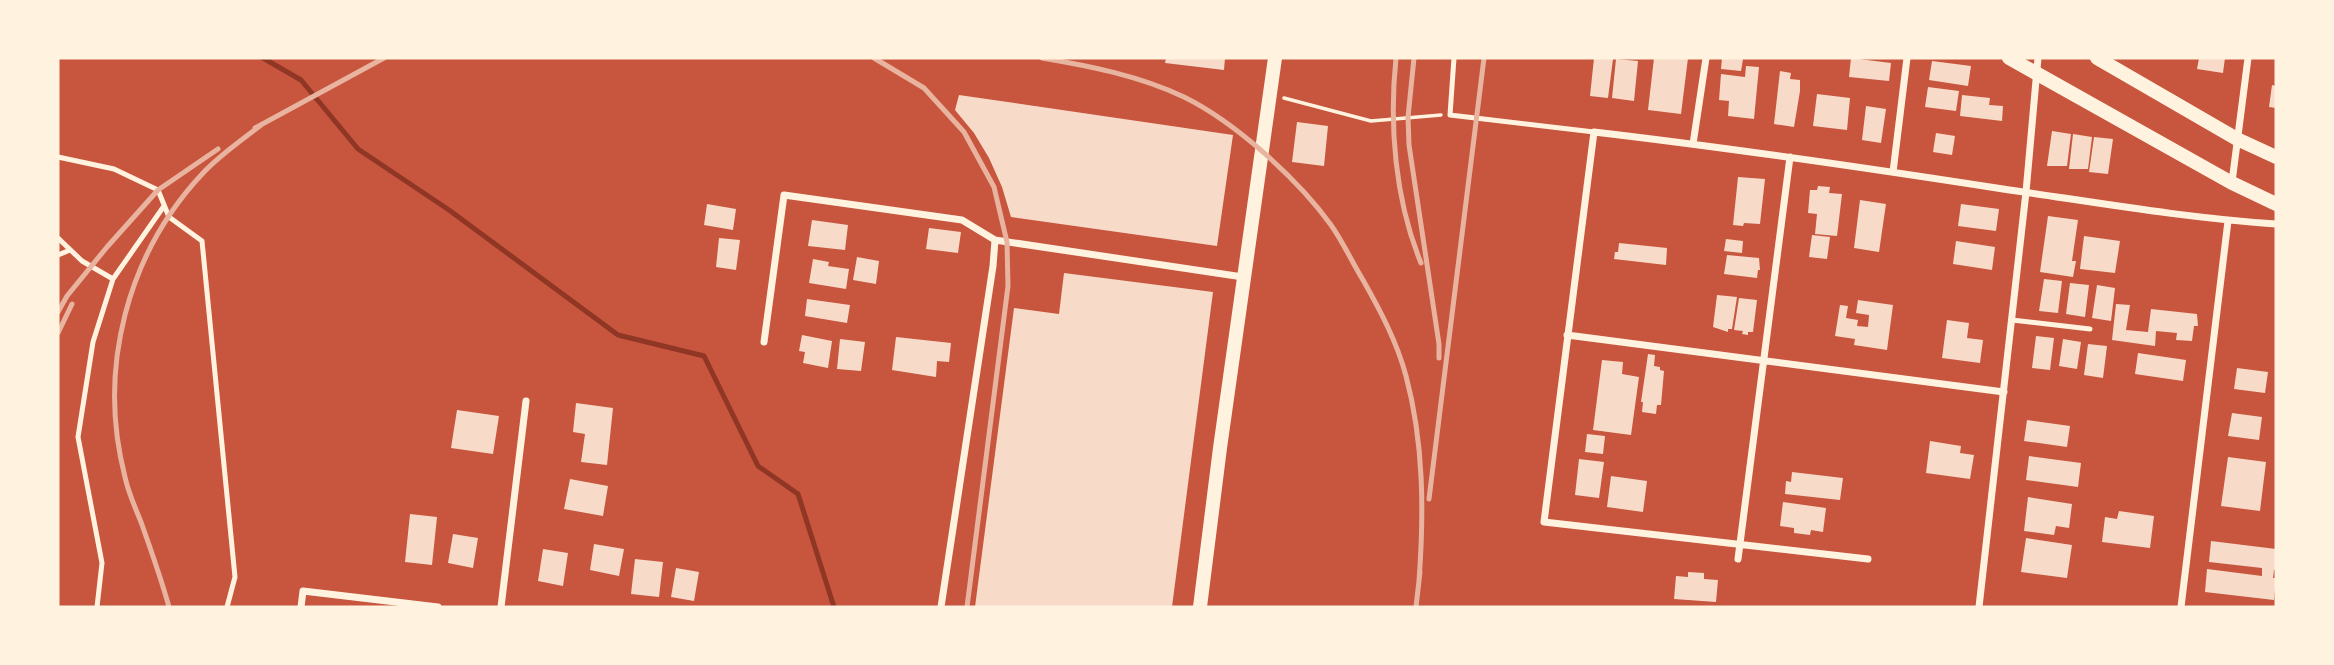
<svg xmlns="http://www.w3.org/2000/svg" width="2334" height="665" font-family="Signika,sans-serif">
<rect width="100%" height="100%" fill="#c8553d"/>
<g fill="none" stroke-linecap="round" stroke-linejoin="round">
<path stroke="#8f3625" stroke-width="5" d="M263,58L301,80L358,149L449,210L618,335L704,356L758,466L798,494L834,607"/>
</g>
<path fill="#f7dbc8" d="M1166,58H1225L1224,70L1165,63Z
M1594,58L1613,59L1608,98L1590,96Z
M1654,58H1688L1681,114L1648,110Z
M1722,58L1743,59L1741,71L1721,69Z
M1851,58L1891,63L1889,81L1849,77Z
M2199,58H2225L2223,73L2197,69Z
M1616,59L1638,61L1634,101L1612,98Z
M1932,61L1971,66L1968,86L1929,80Z
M1746,66L1759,67L1754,119L1728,116L1729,101L1719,100L1721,74L1745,77Z
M1780,71L1791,73L1790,79L1800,80V91L1794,127L1774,124Z
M2272,85L2276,86V108L2269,107Z
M1928,87L1959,91L1956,111L1925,107Z
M1817,94L1850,98L1847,130L1813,126Z
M959,95L1233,135L1217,246L1011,217L1002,187L989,158L974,133L955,110Z
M1962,95L1990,98L1989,105L2003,106L2002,121L1960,116Z
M1866,106L1886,109L1881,143L1862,140Z
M1297,122L1328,126L1324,166L1292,162Z
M2052,131L2071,134L2067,166H2047Z
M1936,133L1955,136L1952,155L1933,152Z
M2073,134L2092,137L2088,169H2069Z
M2094,137L2113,139L2108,174L2089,172Z
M1738,177L1765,179L1760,224L1744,223L1743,226L1733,225Z
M1818,186L1830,187L1829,193L1842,194L1837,236L1815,234L1817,214L1808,213L1810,190H1817Z
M1860,200L1886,204L1879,252L1854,248Z
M707,204L736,209L733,230L704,225Z
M1961,204L1999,209L1996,231L1958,226Z
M2048,216L2078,220L2072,261H2076L2073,277L2040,272Z
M812,220L848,225L845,250L808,246Z
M929,228L961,232L958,253L926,249Z
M1812,235L1830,237L1827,259L1809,257Z
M2084,236L2120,241L2115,273L2080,269Z
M719,238L740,240L736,270L716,267Z
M1726,239L1743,241L1742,253L1724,251Z
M1956,241L1995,247L1992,270L1953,264Z
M1619,243L1667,248L1666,265L1614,259L1615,252H1618Z
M1727,255L1759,258L1760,270H1758L1757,278L1724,274Z
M857,257L879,261L876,284L853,280Z
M813,259L829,262L828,266L849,269L846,289L809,283Z
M1064,273L1213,292L1172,607H975L1014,308L1059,314Z
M2044,279L2062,281L2058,313L2039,311Z
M2070,283L2089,285L2085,317L2066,314Z
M2097,285L2115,288L2111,321L2092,318Z
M1717,295L1737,297L1732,329H1728V332L1713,327Z
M1739,298L1757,300L1753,332H1748V335L1742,334L1743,331L1734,330Z
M807,299L850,305L847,323L805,316Z
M1858,300L1893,305L1887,350L1854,345L1855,339L1835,336L1840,305L1848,306L1846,318L1858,320L1857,326L1868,327L1869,315L1856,313Z
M2116,304L2130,305L2126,330L2148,332L2151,309L2197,314L2198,326H2194L2192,341L2176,340L2177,333L2156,331L2155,346L2112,340Z
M1947,320L1969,323L1967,338L1983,340L1980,363L1942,358Z
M802,335L832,341L828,368L803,363L805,352L799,351Z
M2036,336L2054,338L2050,370L2032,368Z
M896,337L951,343L949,362L937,361L936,377L892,370Z
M840,339L865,342L861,371L837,369Z
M2063,339L2081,342L2077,369L2059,366Z
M2088,344L2107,346L2103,378L2084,375Z
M2138,353L2186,360L2183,381L2135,374Z
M1648,354L1655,355L1654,366L1660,367V370L1664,371L1661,405H1657L1656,414L1642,412L1643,402H1641Z
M1602,360L1623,362L1622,374L1639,377L1631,435L1593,430Z
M2237,368L2268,372L2265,393L2234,389Z
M576,403L613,408L607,465L581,462L585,434L573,432Z
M457,410L499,416L493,454L451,448Z
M2232,413L2262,417L2259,440L2228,436Z
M2027,420L2070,426L2067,447L2024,441Z
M1587,434L1605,436L1603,454L1585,452Z
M1930,441L1961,446L1960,453L1974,455L1970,479L1926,473Z
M2029,456L2081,463L2078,487L2026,480Z
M2228,457L2266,462L2260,511L2221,506Z
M1579,459L1604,462L1599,498L1575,495Z
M1792,472L1843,478L1840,500L1785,494L1786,481L1791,482Z
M1611,476L1647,481L1643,512L1607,507Z
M570,479L608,486L603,516L564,509Z
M2028,497L2072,504L2069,528L2056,526L2054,535L2024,531Z
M1783,502L1826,508L1823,532L1811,530L1810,535L1794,533V528L1780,526Z
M2119,511L2154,516L2150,548L2102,542L2105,517L2117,519Z
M410,514L437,517L432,565L405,562Z
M453,534L478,538L473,568L448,563Z
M2026,538L2072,545L2067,578L2021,572Z
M2211,541L2276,549V570H2274L2273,578H2276L2274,600L2205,592L2207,569L2262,576V568L2209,562Z
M594,544L624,549L619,576L590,570Z
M543,549L568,553L563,586L538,581Z
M635,559L663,562L659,597L631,594Z
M676,568L699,572L694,601L671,597Z
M1688,572L1704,573V579L1718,580L1716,602L1674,599L1676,576L1688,577Z"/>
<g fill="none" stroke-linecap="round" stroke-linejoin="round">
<path stroke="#fff3e0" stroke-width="3.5" d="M1284,98L1371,121L1441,115"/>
<path stroke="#fff3e0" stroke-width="5" d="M1454,58L1450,115L1594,132
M58,157L114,169L158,190L169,217L202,241L235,577L227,607
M58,238L82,261L113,279L164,206
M58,255L70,250
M2012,320L2090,329
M97,607L102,563L78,437L93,342L113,279"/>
<path stroke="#fff3e0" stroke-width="7" d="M1693,144L1706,58
M1893,172L1907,58
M2232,182L2248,58
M1567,335L2004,392
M764,342L784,195L962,220L995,240L1243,277
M1738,559L1790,157
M1868,559L1544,522L1594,132C1731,148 1867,168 2003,189C2094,202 2185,218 2276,224
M301,607L303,591L438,607
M501,607L526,401
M941,607L993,266L995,240
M1979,607L2026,192L2038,58
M2181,607L2228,221"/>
<path stroke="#fff3e0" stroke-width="14" d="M2009,58L2232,183L2276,204
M2097,58L2237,139L2276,157
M1200,607L1220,448L1275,58"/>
<path stroke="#e9b49f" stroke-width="5" d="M874,58L924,88L964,132L994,187L1007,242L1008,286L967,607
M1042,58C1090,66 1140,76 1184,97C1235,122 1298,179 1331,225C1343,242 1352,262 1363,280C1380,310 1397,342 1406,376C1424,443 1424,513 1419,581
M1396,58C1389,125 1395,200 1421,263
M1414,58L1408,117L1409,145L1439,344V358
M255,128L384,58
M58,312L67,296L107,247L158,190L218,149
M58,333L72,304
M1429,499L1484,58
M169,607C161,578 151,550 141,522C135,507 128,492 125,477C97,369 127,253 204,172C221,154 242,140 261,125
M1416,607L1420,572"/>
</g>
<rect width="2334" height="665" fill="none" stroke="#fff3e0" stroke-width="119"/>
</svg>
